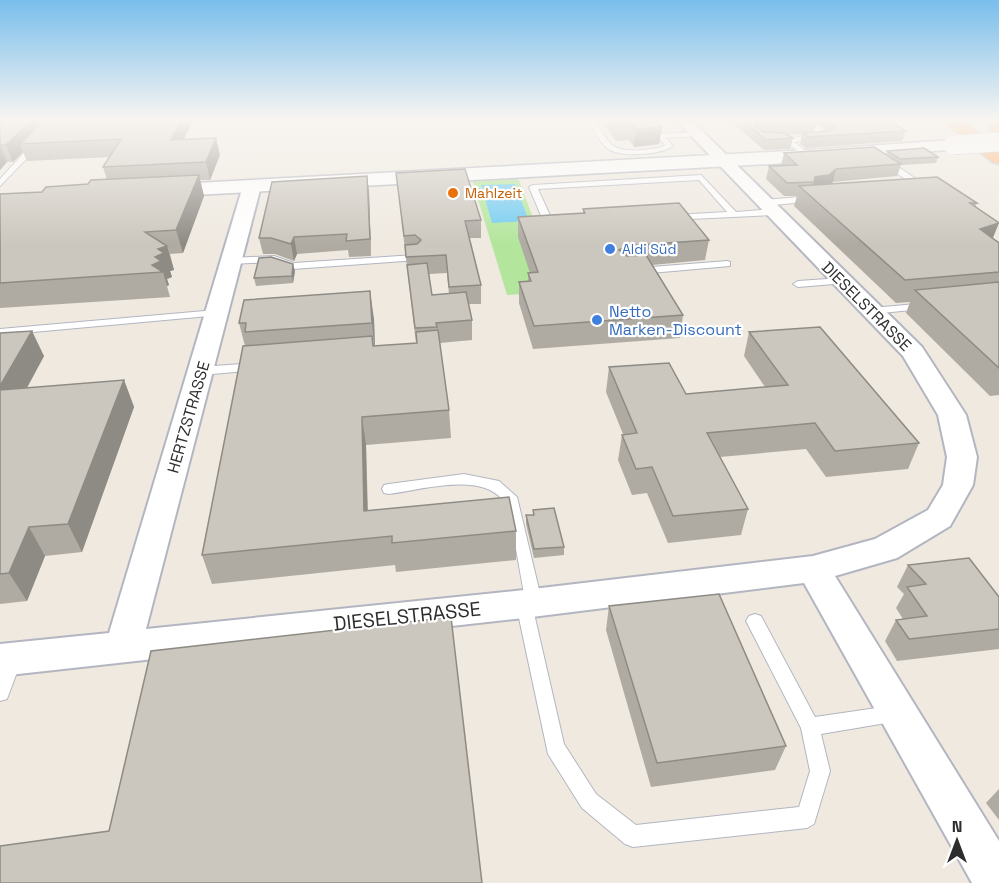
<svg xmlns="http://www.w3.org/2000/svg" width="999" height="883" font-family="'Space Grotesk',sans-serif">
<rect width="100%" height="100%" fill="#efe9e0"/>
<path fill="#b3e69c" d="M518,178L538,231L624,287L507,295L472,180Z"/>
<path fill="#72ccf2" d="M515,184L529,221L492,223L481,185Z"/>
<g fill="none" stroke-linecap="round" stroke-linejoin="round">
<defs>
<path id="lane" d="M588,120H595C600,128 604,137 611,144C622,154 648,150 662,147L665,145L657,136L661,134L697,132L701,134L697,136L666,138L673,146C661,155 619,158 607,148C599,141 593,129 588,120Z
M802,120H809L831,137L827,139L794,142L810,154V158H807L783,140L787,138L820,135Z
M34,142L41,144L0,186V179Z
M882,160H888L931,189L924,191L882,164Z
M701,175L736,212L772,209L776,212L772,215L670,220V216L673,215L727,212L699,180L538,189L553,222L560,225L550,228L545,225L529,187L533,185Z
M813,196L817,199L816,201L763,206L759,203L763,200Z
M415,255L420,258L418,260L293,269L273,262L231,264L226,261L231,258L274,256L294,263Z
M727,261L730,262V266L639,274L634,271L639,268Z
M842,278L847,281L846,283L798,287L793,284L798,281Z
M927,303L931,304V308L872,314L867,311L872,308Z
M216,310L221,313L220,315L0,335V329Z
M255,363L261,367L259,370L200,375L194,371L200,367Z
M464,474L499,481L517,497L542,602L540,607L533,609L564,744L596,794L636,825L799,807L810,771L801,728L746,621L749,616L755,614L761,616L815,717L897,705L904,708L907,714L904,720L821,734L830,771L814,824L807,828L633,847L625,844L582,808L548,754L516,604L518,599L525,597C521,581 511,511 504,502C483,471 421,490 389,494L384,493L382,489L384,485L389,484Z
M13,651L19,654L22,659L7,699L0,701V669L7,654Z"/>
<path id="street" d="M676,120H691L922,347L966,415L977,457L973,485L950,526L897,558L835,576L999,841V883H972L804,583L524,618L0,676V644L109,633L243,186L246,182H258L261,186L146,629L524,590L813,556L875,539L928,510L943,485L947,457L938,415L903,356Z"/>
<path id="secondary" d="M953,140L959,141L962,145L959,149L807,162L158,197L151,195L148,191L151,187L158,185L807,150Z"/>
<path id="highway" d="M942,120H961L999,149V164L992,162Z
M981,120H999V133L993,132Z"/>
</defs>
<use href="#lane" stroke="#b3b6c1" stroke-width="2"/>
<use href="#street" stroke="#b3b6c1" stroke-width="4"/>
<use href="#secondary" stroke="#b3b6c1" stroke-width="3"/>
<use href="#highway" stroke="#c8c8c8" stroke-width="3"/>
<use href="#lane" fill="#fff" fill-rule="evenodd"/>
<use href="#street" fill="#fff" fill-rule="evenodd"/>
<use href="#secondary" fill="#fff" fill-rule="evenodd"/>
<use href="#highway" fill="#ffa85b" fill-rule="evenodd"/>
<defs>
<path id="secondary-bridge" d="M953,145L999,142"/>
</defs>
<use href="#secondary-bridge" stroke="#b3b6c1" stroke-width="20" stroke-linecap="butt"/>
<use href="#secondary-bridge" stroke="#fff" stroke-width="19"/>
</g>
<path fill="#afaba3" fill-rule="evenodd" d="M0,120H193L184,139L220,155L210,180H200L204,196L183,253L170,254L174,270L170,271L172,277L167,279L169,285L167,286L170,297L0,308V194L42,192L88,184L107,180L103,167L110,157L27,161L23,152L13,162H7L0,170Z
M601,120H655L662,127L659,144L634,147L629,140L616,141Z
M729,120H889L906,131L902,141L806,148L800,144L802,134L786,135L793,138L790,149L764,150ZM817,123L827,131L814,132Z
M887,151L938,157L936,163L901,165L897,176L833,182L831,184L977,203L975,207L992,238L999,243V395L990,396L906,313L910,302L896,303L794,206L797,196H784L766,179L769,166H781L784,153L886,155Z
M396,173L481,220V238H469L481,285V304H468L472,320V340L440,343L449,410L451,438L366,445L368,511L516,531V560L396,572L395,565L212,584L202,555L245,346L239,323L374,319L375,346L416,343ZM447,273L449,294L432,295L429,274Z
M369,191L371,256L349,257L348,250L297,254L294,261L275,254H263L259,238Z
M583,209L709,240L705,260L652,265L683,315L680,338L533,349L519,303V282L528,281V273H530L518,237V217L583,213Z
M295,271L293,283L256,286L254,278Z
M749,332L919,443L908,469L826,477L806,449L720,457L748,509L741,535L668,543L647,493L632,495L618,460L622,435L623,434L606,392L609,367L686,394L765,387L744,356Z
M0,333L44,356L27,388L124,380L134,407L82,552L45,556L27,601L0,604Z
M533,510L564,547V555L534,558L526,524V515H533Z
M908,565L999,597V649L897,661L885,641L896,620L903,619L896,608L904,594L897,587Z
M609,606L786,746L775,770L651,787L606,630Z
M999,789V820L986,803Z"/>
<path fill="#8e8b85" d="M32,120H90L20,144L23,152L13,162L6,145Z
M181,120H193L175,157L171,140Z
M761,121L759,131L754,129L755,123Z
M662,127L659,144L634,147L636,130Z
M216,138L220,155L210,180L206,162Z
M0,145L7,162L0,170Z
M836,169L833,182L826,188L812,189L815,177Z
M199,175L204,196L183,253L176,230Z
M367,176L369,191L371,256L370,239Z
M999,223L990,245L980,229Z
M294,237L297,254L294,261L291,244Z
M167,246L174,270L170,271L172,277L167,279L169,285L167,286L163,272L152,265L158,249Z
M626,246L624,267L619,250Z
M293,264L295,271L293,283L292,276Z
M370,291L374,319L375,352L372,323Z
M32,331L44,356L11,417L0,395V386Z
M124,380L134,407L82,552L68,524Z
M362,417L366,445L368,540L364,511Z
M29,527L45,556L27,601L9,573Z"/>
<path fill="#cbc7be" stroke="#8e8b85" stroke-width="1.5" d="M0,120H32L6,145H0Z
M44,120H181L171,140L216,138L206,162L103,167L121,139L20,144Z
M615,120H655L662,127L636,130L631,124H618Z
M743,120H813L817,123L771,125L761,121L755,123V127L764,132L784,133L793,138L766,140Z
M828,120H889L906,131L808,137L803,133L830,131L836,126Z
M874,147L901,164L836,169L829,175L815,177L814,182L787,183L769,166L797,165L784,153Z
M924,148L938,157L900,159L887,151Z
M465,169L481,220L465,221L481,285L449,287L446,255L406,257L405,245L417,244L421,240L415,235L404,236L396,173Z
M199,175L176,230L145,232L167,246L158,249L164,253L155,257L161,261L152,265L163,272L0,283V194L42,192L46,187L88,184L91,180Z
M367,176L370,239L346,241L347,234L294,237L291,244L271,238H259L272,182Z
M937,177L977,203H970L999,223L980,229L999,243V272L905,280L799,186Z
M679,203L709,240L626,246L619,250L627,256L646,255L683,315L534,326L519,282L531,281L528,273L538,272L518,217L585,213L583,209Z
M271,257L293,264L292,276L254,278L259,258Z
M427,263L432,295L466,292L472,320L436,323L437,327L415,328L407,265Z
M999,282V368L915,290Z
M370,291L372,323L245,332L246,323H239L244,300Z
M820,327L919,443L835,451L815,423L707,433L748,509L673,516L652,467L636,469L622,435L637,433L609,367L669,363L686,394L788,385L749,332Z
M438,330L449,410L362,417L364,511L509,497L516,531L392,543V536L202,555L243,346L372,336L373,346L417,343L416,332Z
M32,331L0,386V333Z
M124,380L68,524L29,527L9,573L0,574V390Z
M554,508L564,547L534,549L526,515H534L533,510Z
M969,558L999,597V629L909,639L896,620L927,616L907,587L926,584L908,565Z
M719,594L786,746L657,763L609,606Z
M451,617L482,883H0V846L109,831L151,651Z"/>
<linearGradient id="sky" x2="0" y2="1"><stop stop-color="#79beec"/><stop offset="0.49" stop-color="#f8f5f1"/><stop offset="1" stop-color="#f8f5f1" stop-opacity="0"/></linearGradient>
<rect width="999" height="244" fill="url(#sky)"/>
<circle fill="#e8710a" stroke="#fff" stroke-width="2" cx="453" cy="193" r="6"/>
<g fill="#3f7fe0" stroke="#fff" stroke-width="2">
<circle cx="610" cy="249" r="6"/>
<circle cx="597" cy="320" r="6"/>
</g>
<g text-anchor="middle" stroke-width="4.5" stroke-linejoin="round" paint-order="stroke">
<g font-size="14" fill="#c56008" stroke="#fff" text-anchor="start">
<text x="465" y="198">Mahlzeit</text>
</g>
<g font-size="14" fill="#366cbe" stroke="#fff" text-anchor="start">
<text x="622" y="254">Aldi Süd</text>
</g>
<g font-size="16" fill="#2d2d2d" stroke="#fff">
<text transform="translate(867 306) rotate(45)" y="6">DIESELSTRASSE</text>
<text transform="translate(188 417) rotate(-74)" y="6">HERTZSTRASSE</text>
</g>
<g font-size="16" fill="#366cbe" stroke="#fff" text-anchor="start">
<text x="609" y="317">Netto<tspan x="609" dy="18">Marken-Discount</tspan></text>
</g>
<g font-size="20" fill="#2d2d2d" stroke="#fff">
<text transform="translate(407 616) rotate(-6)" y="7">DIESELSTRASSE</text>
</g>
</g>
<g transform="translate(957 841)" stroke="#ffffff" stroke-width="4.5" paint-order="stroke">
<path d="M0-4.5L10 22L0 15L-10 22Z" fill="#2d2d2d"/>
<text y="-9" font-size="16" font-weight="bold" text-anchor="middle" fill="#2d2d2d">N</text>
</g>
</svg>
